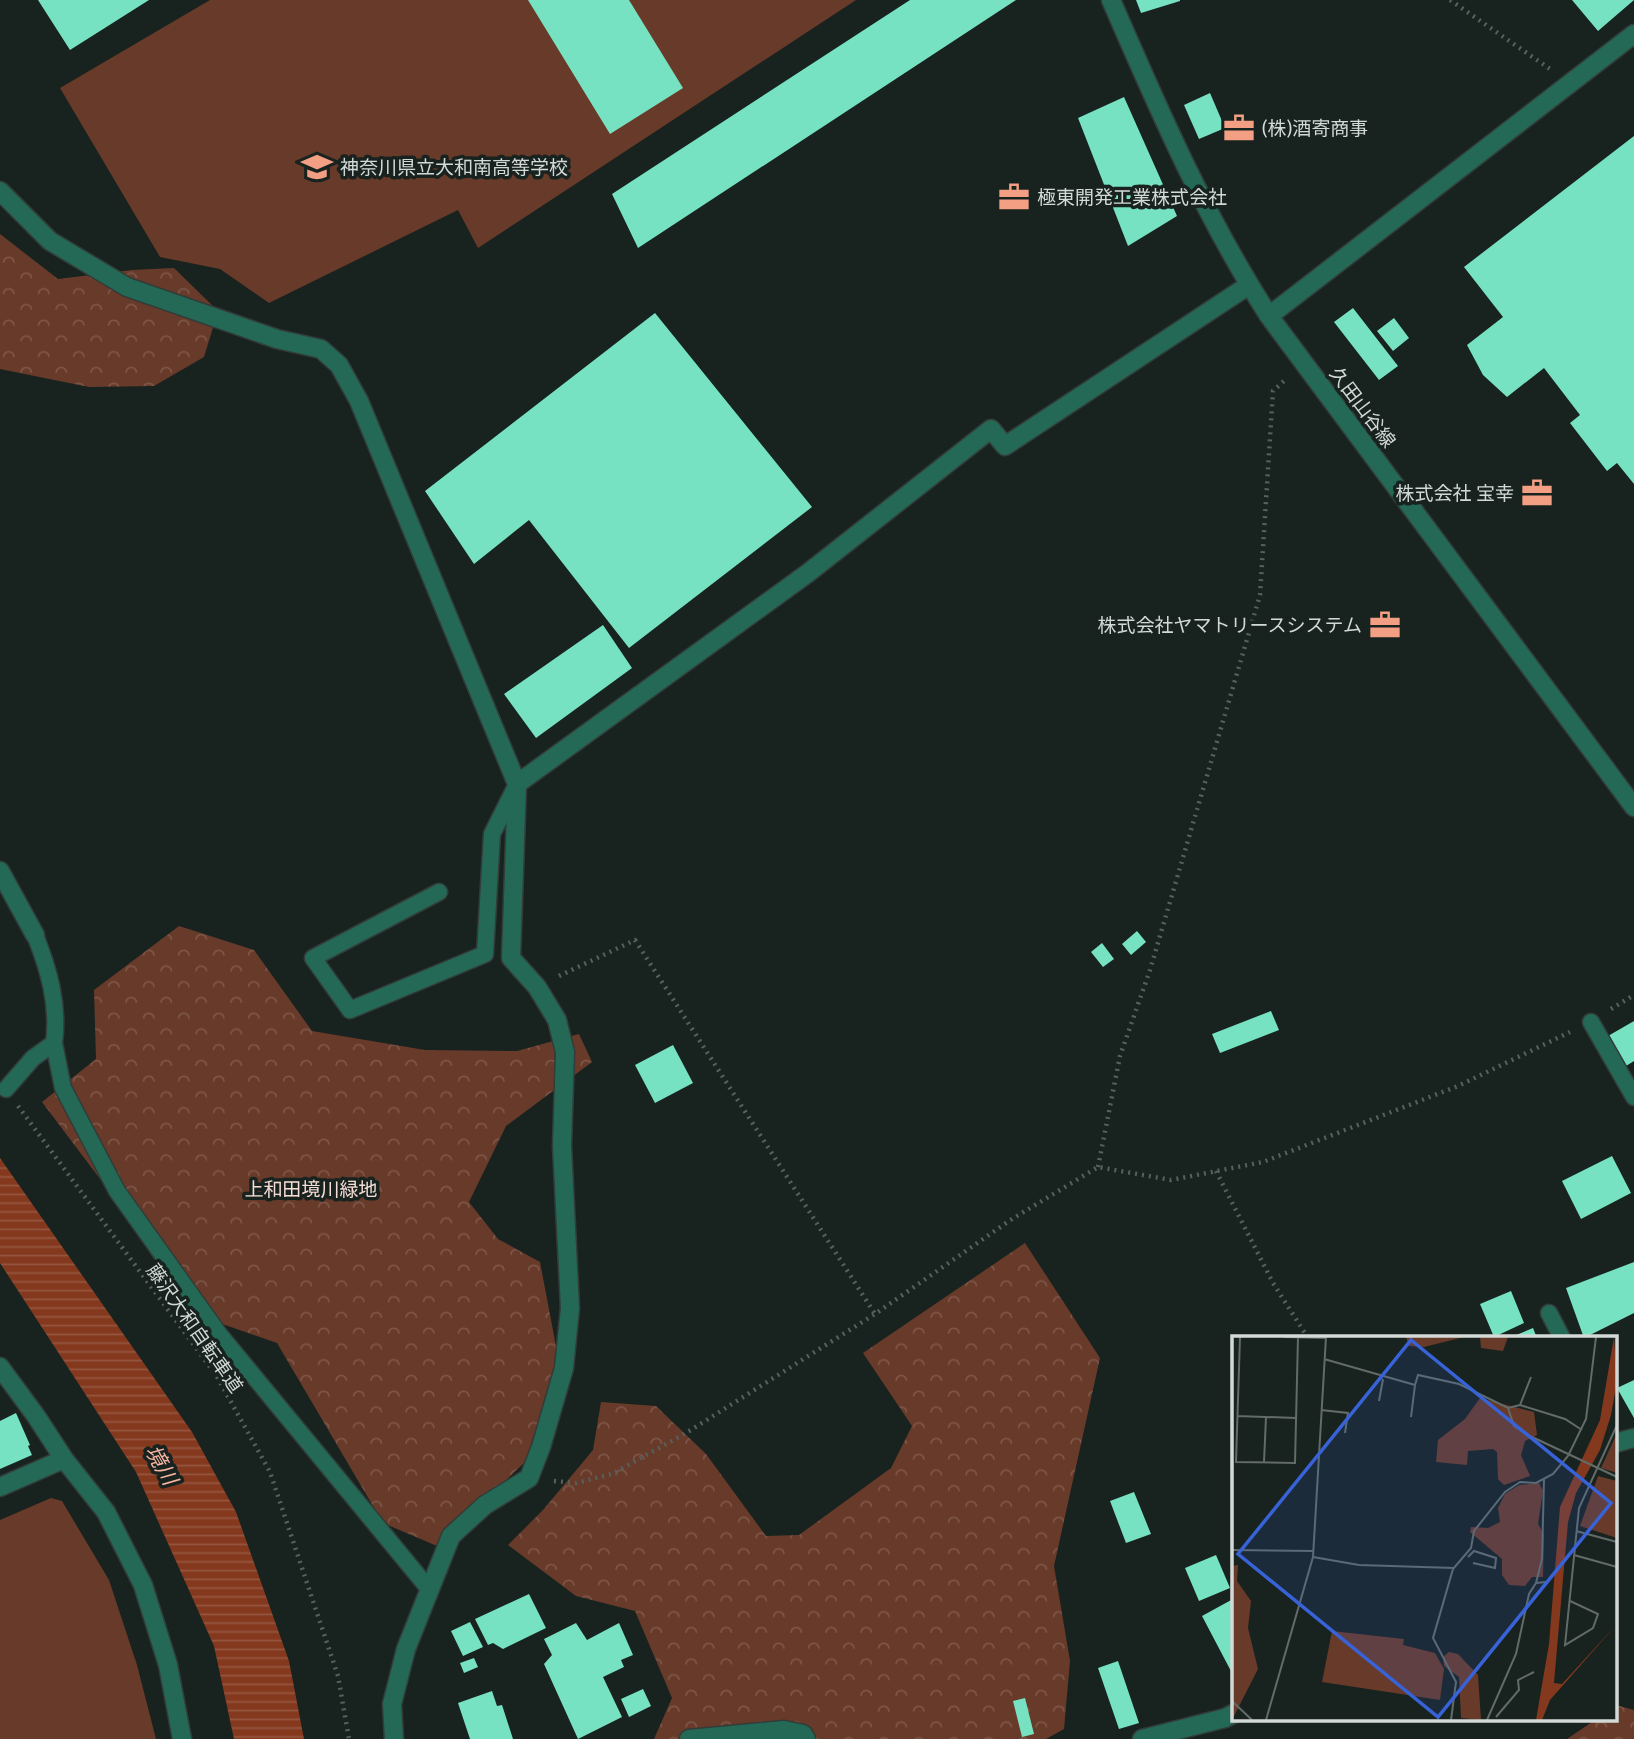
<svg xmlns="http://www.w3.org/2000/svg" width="1634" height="1739" font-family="'Fira Sans Condensed','Noto Sans JP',sans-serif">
<defs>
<pattern id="forest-crowns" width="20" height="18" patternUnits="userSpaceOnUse" patternTransform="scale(1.75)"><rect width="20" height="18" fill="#683a2a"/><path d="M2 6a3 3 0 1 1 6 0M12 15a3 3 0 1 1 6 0" fill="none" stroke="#7d5648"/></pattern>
<pattern id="water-rules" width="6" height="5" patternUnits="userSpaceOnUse" patternTransform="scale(1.75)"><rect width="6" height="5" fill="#84391e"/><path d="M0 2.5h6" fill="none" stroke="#94553e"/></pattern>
</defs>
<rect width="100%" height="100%" fill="#18221f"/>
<path fill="url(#forest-crowns)" d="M0,234L58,279L132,270L174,268L218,311L204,357L154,386L89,387L0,369Z
M179,926L254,950L312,1031L425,1050L517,1051L579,1034L592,1062L506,1126L469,1202L498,1239L540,1262L559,1362L525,1462L437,1546L383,1523L277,1343L205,1318L42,1102L96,1059L94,990Z
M1025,1243L1100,1358L1054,1566L1070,1661L1064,1729L1046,1739H654L672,1698L635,1611L576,1596L508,1545L543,1510L593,1450L601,1402L656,1406L706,1454L766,1536L799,1535L891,1468L912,1426L863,1353Z
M1616,1705L1634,1710V1739H1567L1595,1720H1615Z"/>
<path fill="#683a2a" d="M210,0H856L478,248L458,210L269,303L220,269L160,257L60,88Z
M51,1498L62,1501L109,1580L137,1665L156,1739H0V1520Z"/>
<path fill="url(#water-rules)" d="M0,1158L192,1432L236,1512L289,1661L304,1739H234L214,1646L136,1472L0,1263Z"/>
<path fill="#77e2c1" d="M38,0H149L70,50Z
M528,0H629L683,88L610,134Z
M910,0H1016L638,248L612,194Z
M1136,0H1180V1L1141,13Z
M1572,0H1634L1598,31Z
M1210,93L1225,128L1199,139L1184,105Z
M1124,97L1177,216L1128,246L1078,118Z
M1634,136V484L1617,463L1607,471L1570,423L1580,415L1544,368L1507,397L1483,375L1467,345L1503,317L1464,267Z
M1353,308L1398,366L1379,380L1334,322Z
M655,313L812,507L629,648L529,520L474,564L425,491Z
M1394,318L1409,338L1393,351L1377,331Z
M603,625L632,668L536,738L504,694Z
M1137,931L1146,942L1131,955L1122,944Z
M1102,943L1114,959L1103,967L1091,952Z
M1271,1011L1279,1030L1220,1053L1212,1034Z
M1634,1021V1061L1626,1066L1608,1036Z
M673,1045L693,1083L655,1103L635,1065Z
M1612,1156L1631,1193L1581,1219L1562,1181Z
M1634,1262V1313L1584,1338L1566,1288Z
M1511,1291L1524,1323L1494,1337L1480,1304Z
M1533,1328L1537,1338H1509Z
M1634,1380V1418L1617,1388Z
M16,1413L30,1445L28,1446L32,1455L0,1469V1421Z
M1134,1492L1151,1534L1126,1543L1110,1501Z
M1216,1555L1230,1588L1199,1601L1185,1568Z
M529,1594L546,1628L503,1649L493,1643L488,1645L475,1619Z
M1233,1599V1675L1202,1616Z
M470,1622L483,1647L463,1656L451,1631Z
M576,1623L587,1640L619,1623L633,1655L621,1660L624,1667L603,1677L622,1717L578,1739L544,1664L552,1655L544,1639Z
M474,1658L478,1667L464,1673L460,1663Z
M1118,1661L1139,1723L1119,1729L1098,1668Z
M643,1689L651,1706L629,1717L621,1699Z
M492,1691L497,1706L502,1705L513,1739H470L458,1703Z
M1025,1698L1034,1734L1022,1737L1013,1701Z"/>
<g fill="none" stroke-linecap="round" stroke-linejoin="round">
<defs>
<path id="service" d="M439,892L313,958L350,1010L485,954L492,834L517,784
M1591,1022L1634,1097
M54,1043L63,1088L117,1191L219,1334L429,1589
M6,1089L33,1058L54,1043C59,1005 49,970 35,935
M1549,1313L1562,1338"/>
<path id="minor" d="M1111,0C1158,108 1205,217 1269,316L1634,807
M0,191L50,241L127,287L277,339L321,349L339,365L359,401L517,784L511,958L537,987L557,1020L565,1052L562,1146L570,1308L564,1368L541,1447L529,1478L485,1505L451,1536L406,1649L392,1704L394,1739
M517,784L808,573L991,429L1005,446L1249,285
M0,871L35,935
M0,1367L36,1416L64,1459L106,1512L143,1585L168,1665L182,1739
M1615,1443L1634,1438
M0,1487L64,1459
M689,1739L784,1730L803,1734L806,1739
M1142,1739L1225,1718L1233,1714"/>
<path id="tertiary" d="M1269,316L1634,34"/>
</defs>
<use href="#service" stroke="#323c39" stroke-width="19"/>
<use href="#minor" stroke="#323c39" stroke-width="21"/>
<use href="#tertiary" stroke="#323c39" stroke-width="21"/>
<path stroke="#57605d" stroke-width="4.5" stroke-dasharray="2 5" stroke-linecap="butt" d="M1450,0L1550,69
M559,976L635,940L875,1314
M1611,1009L1634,995
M18,1106L216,1375L270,1472L338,1676L349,1739
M1098,1167L1120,1056L1150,970L1260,595L1273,391L1285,380
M1216,1171L1273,1283L1308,1338
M554,1481L576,1483L612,1474L686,1433L875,1314L1012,1219L1098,1167L1171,1180L1263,1162L1458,1086L1570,1032"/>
<use href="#service" stroke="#236956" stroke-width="16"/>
<use href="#minor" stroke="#236956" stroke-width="18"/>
<use href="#tertiary" stroke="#236956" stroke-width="18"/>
</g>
<defs>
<symbol id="office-bare" viewBox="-9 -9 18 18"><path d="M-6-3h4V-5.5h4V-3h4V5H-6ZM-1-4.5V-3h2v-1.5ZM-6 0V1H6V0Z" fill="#f39f83" stroke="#18221f" stroke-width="2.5" paint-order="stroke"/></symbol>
<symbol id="school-bare" viewBox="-9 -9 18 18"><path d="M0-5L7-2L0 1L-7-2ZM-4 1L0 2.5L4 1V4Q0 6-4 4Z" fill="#f39f83" stroke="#18221f" stroke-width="2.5" paint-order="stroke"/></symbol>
</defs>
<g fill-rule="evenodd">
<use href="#office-bare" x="1217" y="106" width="44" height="44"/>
<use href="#school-bare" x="295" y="145" width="44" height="44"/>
<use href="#office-bare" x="992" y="175" width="44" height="44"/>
<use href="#office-bare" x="1515" y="471" width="44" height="44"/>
<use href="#office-bare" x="1363" y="603" width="44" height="44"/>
</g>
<g text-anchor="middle" stroke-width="7" stroke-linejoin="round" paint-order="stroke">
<g font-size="19" fill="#d2d9d6" stroke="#18221f" text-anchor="start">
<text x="1262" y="135">(株)酒寄商事</text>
<text x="340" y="174">神奈川県立大和南高等学校</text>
<text x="1037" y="204">極東開発工業株式会社</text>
<text x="1514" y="500" text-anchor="end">株式会社 宝幸</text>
<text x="1362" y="632" text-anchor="end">株式会社ヤマトリースシステム</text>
</g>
<g font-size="19" fill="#d2d9d6" stroke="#18221f">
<text transform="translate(1363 407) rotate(53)" y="7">久田山谷線</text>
<text transform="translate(195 1328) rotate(55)" y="7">藤沢大和自転車道</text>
</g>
<g font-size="19" fill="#f6ded6" stroke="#18221f">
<text x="311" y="1196">上和田境川緑地</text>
</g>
<g font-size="21" font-style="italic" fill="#f7b49e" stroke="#18221f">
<text transform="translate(161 1465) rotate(60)" y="7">境川</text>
</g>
</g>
<g transform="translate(1232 1336)">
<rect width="385" height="385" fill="#18221f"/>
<path d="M174,1H232L192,11L177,10ZM248,1H276L271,15L249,12ZM248,62L302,76L305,99L293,105L289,119L298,140L272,149L266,143L265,116L261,113L236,115L235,129L204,126L206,104L233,83ZM307,147L311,155L306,188L312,198L311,241H300L293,250L277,249L270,239V223L238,196L239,191L256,192L268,186L266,172L273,158L287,149ZM6,229L5,245L19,265L16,292L26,333L0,384V230ZM217,316L226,318L246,339L249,384L229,382L227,341L212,330L211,321Z" fill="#683a2a"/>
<path d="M385,97V137L369,132ZM366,140L385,145V202L348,190ZM100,295L172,303L171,309L203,317L212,333L208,364L90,346Z" fill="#683a2a"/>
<path d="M382,1L385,46L379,79L368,114L344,157L336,186L322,347L330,348L385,288L318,364L310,384H304L317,308L328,171L368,84Z" fill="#84391e"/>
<path fill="none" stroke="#626b68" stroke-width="2" d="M8,1L4,126L63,127L66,1M52,1L93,2M92,23L183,49L186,39L227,48L276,72L288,69L333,83L350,94M147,65L151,43M288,69L299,41M276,72L282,90L298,100L385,141M89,74L116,77L113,97M5,80L64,82M179,81L183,49M32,126L34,81M344,195L385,206M0,214L82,215M342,219L385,231M81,221L127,229L222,232M236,221L242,215L264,222L263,232L241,227M304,247L310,223L312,143M338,265L366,278L361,292L333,309L347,172L385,89M0,365L20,384M264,381L287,354L286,344L302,336M34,384L81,221L94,1M219,384L224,346L201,302L221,233L239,212L242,195L273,156L288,146L304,147L321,138L336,120L354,83L364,1M255,384L284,318L297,258L304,247L314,246"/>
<path fill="#3863d8" fill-opacity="0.15" stroke="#3863d8" stroke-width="3.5" d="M179,4L379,167L206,381L6,218Z"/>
<rect width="385" height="385" fill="none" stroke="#d2d9d6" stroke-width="3.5"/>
</g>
</svg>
